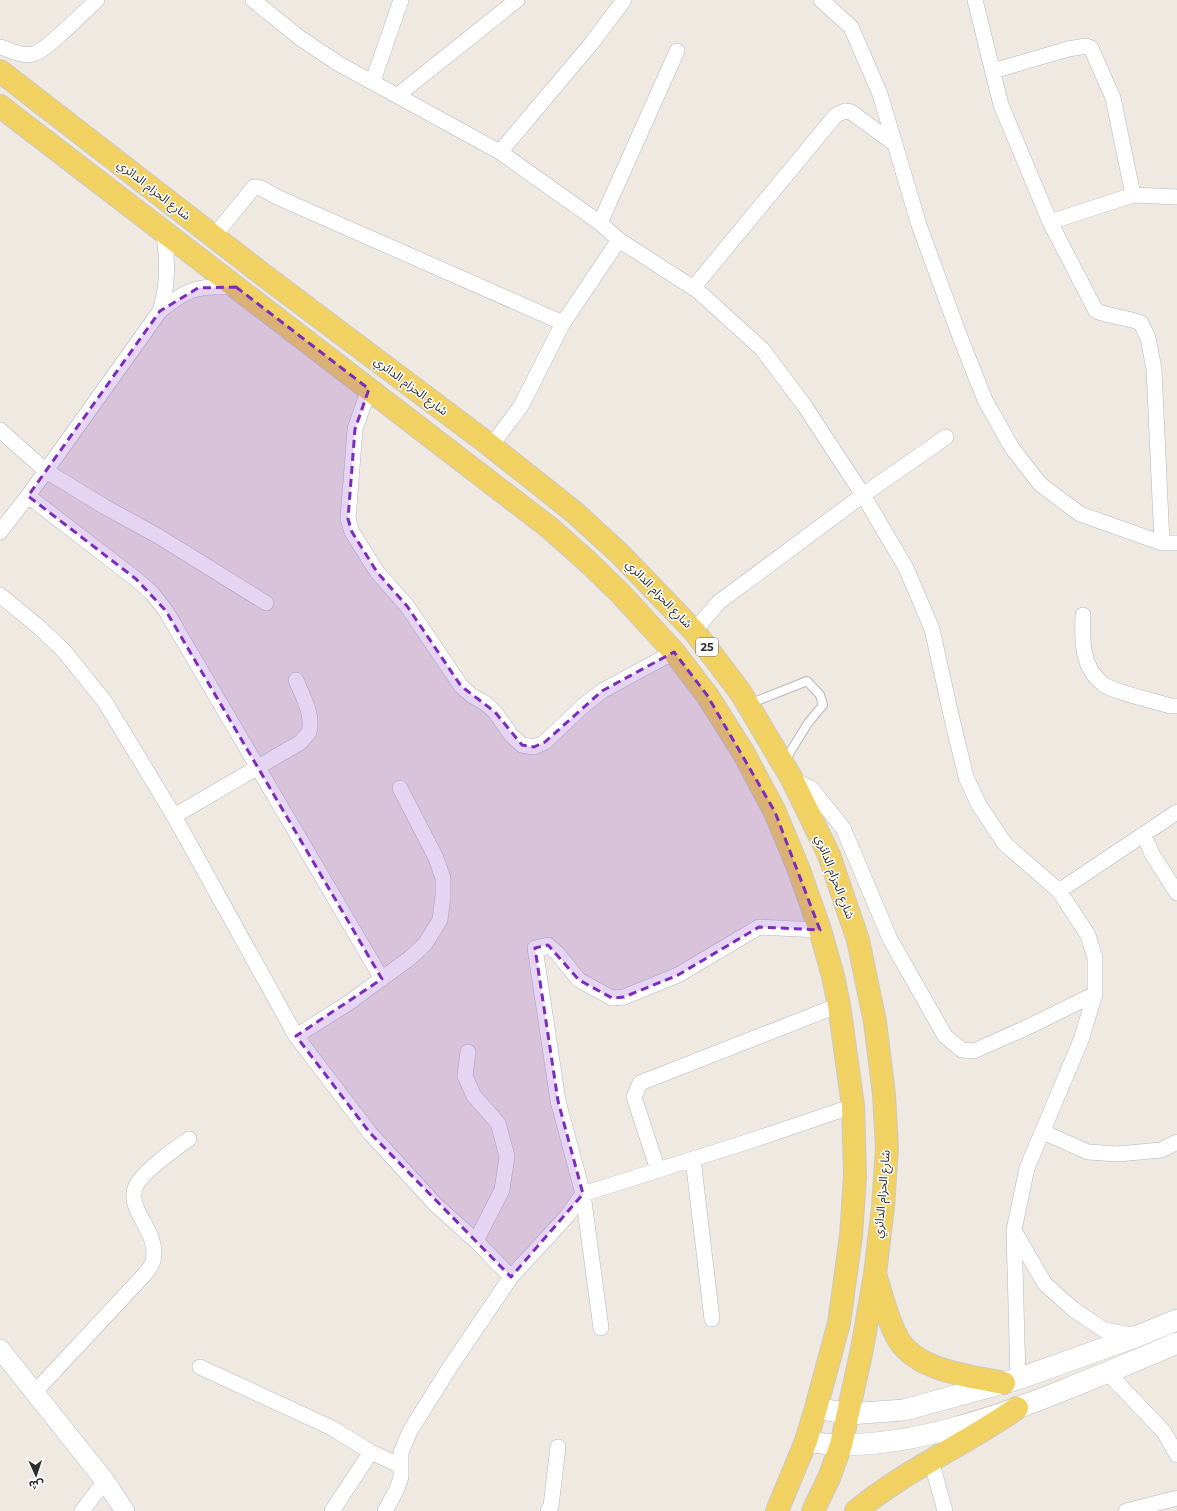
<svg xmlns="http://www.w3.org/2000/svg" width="1177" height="1511" font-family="Montserrat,'Noto Sans Arabic',sans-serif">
<rect width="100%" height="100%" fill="#efe9e1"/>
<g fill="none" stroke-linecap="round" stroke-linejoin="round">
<defs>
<path id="service" d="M749,704L807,681L820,695L823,705L808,723L784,762"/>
<path id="minor" d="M253,0L300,38L339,64L500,152L600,223L619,240L698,291L762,349L804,405L863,495L906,568L932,629L951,715L966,777L979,805L1005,844L1059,891L1088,935L1095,958V994L1081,1040L1027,1168L1014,1230L1018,1379
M821,0L851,27L880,94L919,225L960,337L985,400L1012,448L1040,484L1080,514L1162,543H1177
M975,0L1001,105L1050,222L1096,311C1111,317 1126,317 1141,323L1148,338L1154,369L1162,543
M0,47C11,50 22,57 33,54C46,51 85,11 97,0
M993,71L1068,49L1086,46L1091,48L1113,98L1133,195
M373,81L401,0
M398,95L517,0
M500,152L591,44L624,0
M1050,222L1133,195L1177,197
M600,223L677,51
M214,236L254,187L261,188L277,197L563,323
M693,288L836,115L845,111L851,112L895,144
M160,311C169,284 167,260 164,232
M369,389L355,429L348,519L352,532L377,572L407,606L461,686L471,695L485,703L495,712L511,735L522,745L534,747L545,742L583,706L602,691L674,652
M0,430L46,471L105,507L158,536L266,603
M491,446L521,406L563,323L619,240
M28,496L136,579L152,593L166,611L382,979
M0,532L28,496L160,311C189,287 199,286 236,287
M0,595L40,628L64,651L105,702L174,816L296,1036L370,1133L436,1205L476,1241L511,1277
M1083,615C1082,639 1081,667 1103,684C1113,692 1155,701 1170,706H1177
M694,631L719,602L863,495L946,437
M792,779L811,788L843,828L890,939L945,1036L962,1050L974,1051L1030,1026L1095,994
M174,816L301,742C303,739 307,735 309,732C314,715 302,695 296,680
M1144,835L1152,854L1177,893
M1059,891L1177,812
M296,1036L347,1004L410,958L425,944L440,920L443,896V878L436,858L400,788
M468,1052L465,1076L474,1096L498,1123L507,1156L502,1190L476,1241
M1043,1132L1088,1152L1118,1154L1161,1150L1177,1142
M693,1159L712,1319
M658,1170L634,1097L640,1083L839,1005
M1016,1234L1045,1284L1073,1309L1104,1330L1137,1336
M601,1328L583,1194L558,1101L535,948L548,945L557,953L579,980L612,998L624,997L678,975L759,927L820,930
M200,1367L332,1428L371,1452L401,1466
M1108,1373L1164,1432L1177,1455
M34,1393L145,1274C148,1270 152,1265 153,1261C160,1230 125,1211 136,1186C143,1171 175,1149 189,1139
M931,1460L945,1511
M82,1511L105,1481
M332,1511L371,1452
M385,1511L397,1489L401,1477V1452L410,1431L450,1367L511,1277L567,1216L583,1194L756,1139L853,1106
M548,1511L551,1506L558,1447
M1126,1511L1177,1498"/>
<path id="tertiary" d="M0,1349L105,1481L125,1511"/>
<path id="secondary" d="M816,1408L849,1414L904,1410L1018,1379L1138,1336L1177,1320
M806,1441C818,1443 831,1445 843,1445C917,1444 991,1419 1059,1392C1099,1376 1138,1360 1177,1343"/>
<path id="primary" d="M0,71L266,277L491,446L574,512L620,554L694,631L741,693L792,779L829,855L858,940L875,1022L884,1095L887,1148L883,1207L875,1274L862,1349L841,1445L829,1478L813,1511
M0,106L551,529L588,562L621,594L674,652L707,695L743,752L775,812L799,870L820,930L833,976L839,1005L853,1106L855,1176L851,1236L839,1323L816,1408L806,1441L777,1511
M876,1277C882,1296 887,1317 896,1335C913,1371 970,1376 1004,1383
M856,1511C905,1470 965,1445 1017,1408"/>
</defs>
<use href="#service" stroke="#b4b7c1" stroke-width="10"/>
<use href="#minor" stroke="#b4b7c1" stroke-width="16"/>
<use href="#tertiary" stroke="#b4b7c1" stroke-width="20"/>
<use href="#secondary" stroke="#b4b7c1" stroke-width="22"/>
<use href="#primary" stroke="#c9c9c9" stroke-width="24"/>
<use href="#service" stroke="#fff" stroke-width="8"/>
<use href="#minor" stroke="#fff" stroke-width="15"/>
<use href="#tertiary" stroke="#fff" stroke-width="19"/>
<use href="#secondary" stroke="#fff" stroke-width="21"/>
<use href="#primary" stroke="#f2d163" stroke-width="22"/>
</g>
<path fill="#7b2cbf" fill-opacity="0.2" stroke="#7b2cbf" stroke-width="3" stroke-dasharray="8 5" stroke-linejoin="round" d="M236,287L369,389L355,429L348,519L352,532L377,572L407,606L461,686L495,712L522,745L534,747L545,742L602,691L674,652L707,695L775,812L820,930L759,927L678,975L624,997L612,998L579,980L548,945L535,948L558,1101L583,1194L511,1277L370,1133L296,1036L382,979L166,611L136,579L28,496L160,311L198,288Z"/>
<g text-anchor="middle" stroke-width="3" stroke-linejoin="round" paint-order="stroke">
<rect fill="#fff" stroke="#6d6d6d" stroke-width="1" x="696" y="638" width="22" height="18" rx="3"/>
<g font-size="11" font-weight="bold" fill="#2e2e2e">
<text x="707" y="651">25</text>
</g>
<g font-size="12" fill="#2e2e2e" stroke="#fff">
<text transform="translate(154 190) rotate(38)" y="4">شارع الحزام الدائري</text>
<text transform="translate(411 386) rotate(37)" y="4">شارع الحزام الدائري</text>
<text transform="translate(659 594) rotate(46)" y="4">شارع الحزام الدائري</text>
<text transform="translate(835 877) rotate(69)" y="4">شارع الحزام الدائري</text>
<text transform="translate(882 1194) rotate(-85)" y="4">شارع الحزام الدائري</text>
</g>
</g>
<g transform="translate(36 1475) rotate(177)" stroke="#ffffff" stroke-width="3" paint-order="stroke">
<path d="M0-3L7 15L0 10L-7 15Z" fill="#2e2e2e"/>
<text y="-6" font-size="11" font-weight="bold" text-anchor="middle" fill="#2e2e2e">ش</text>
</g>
</svg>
